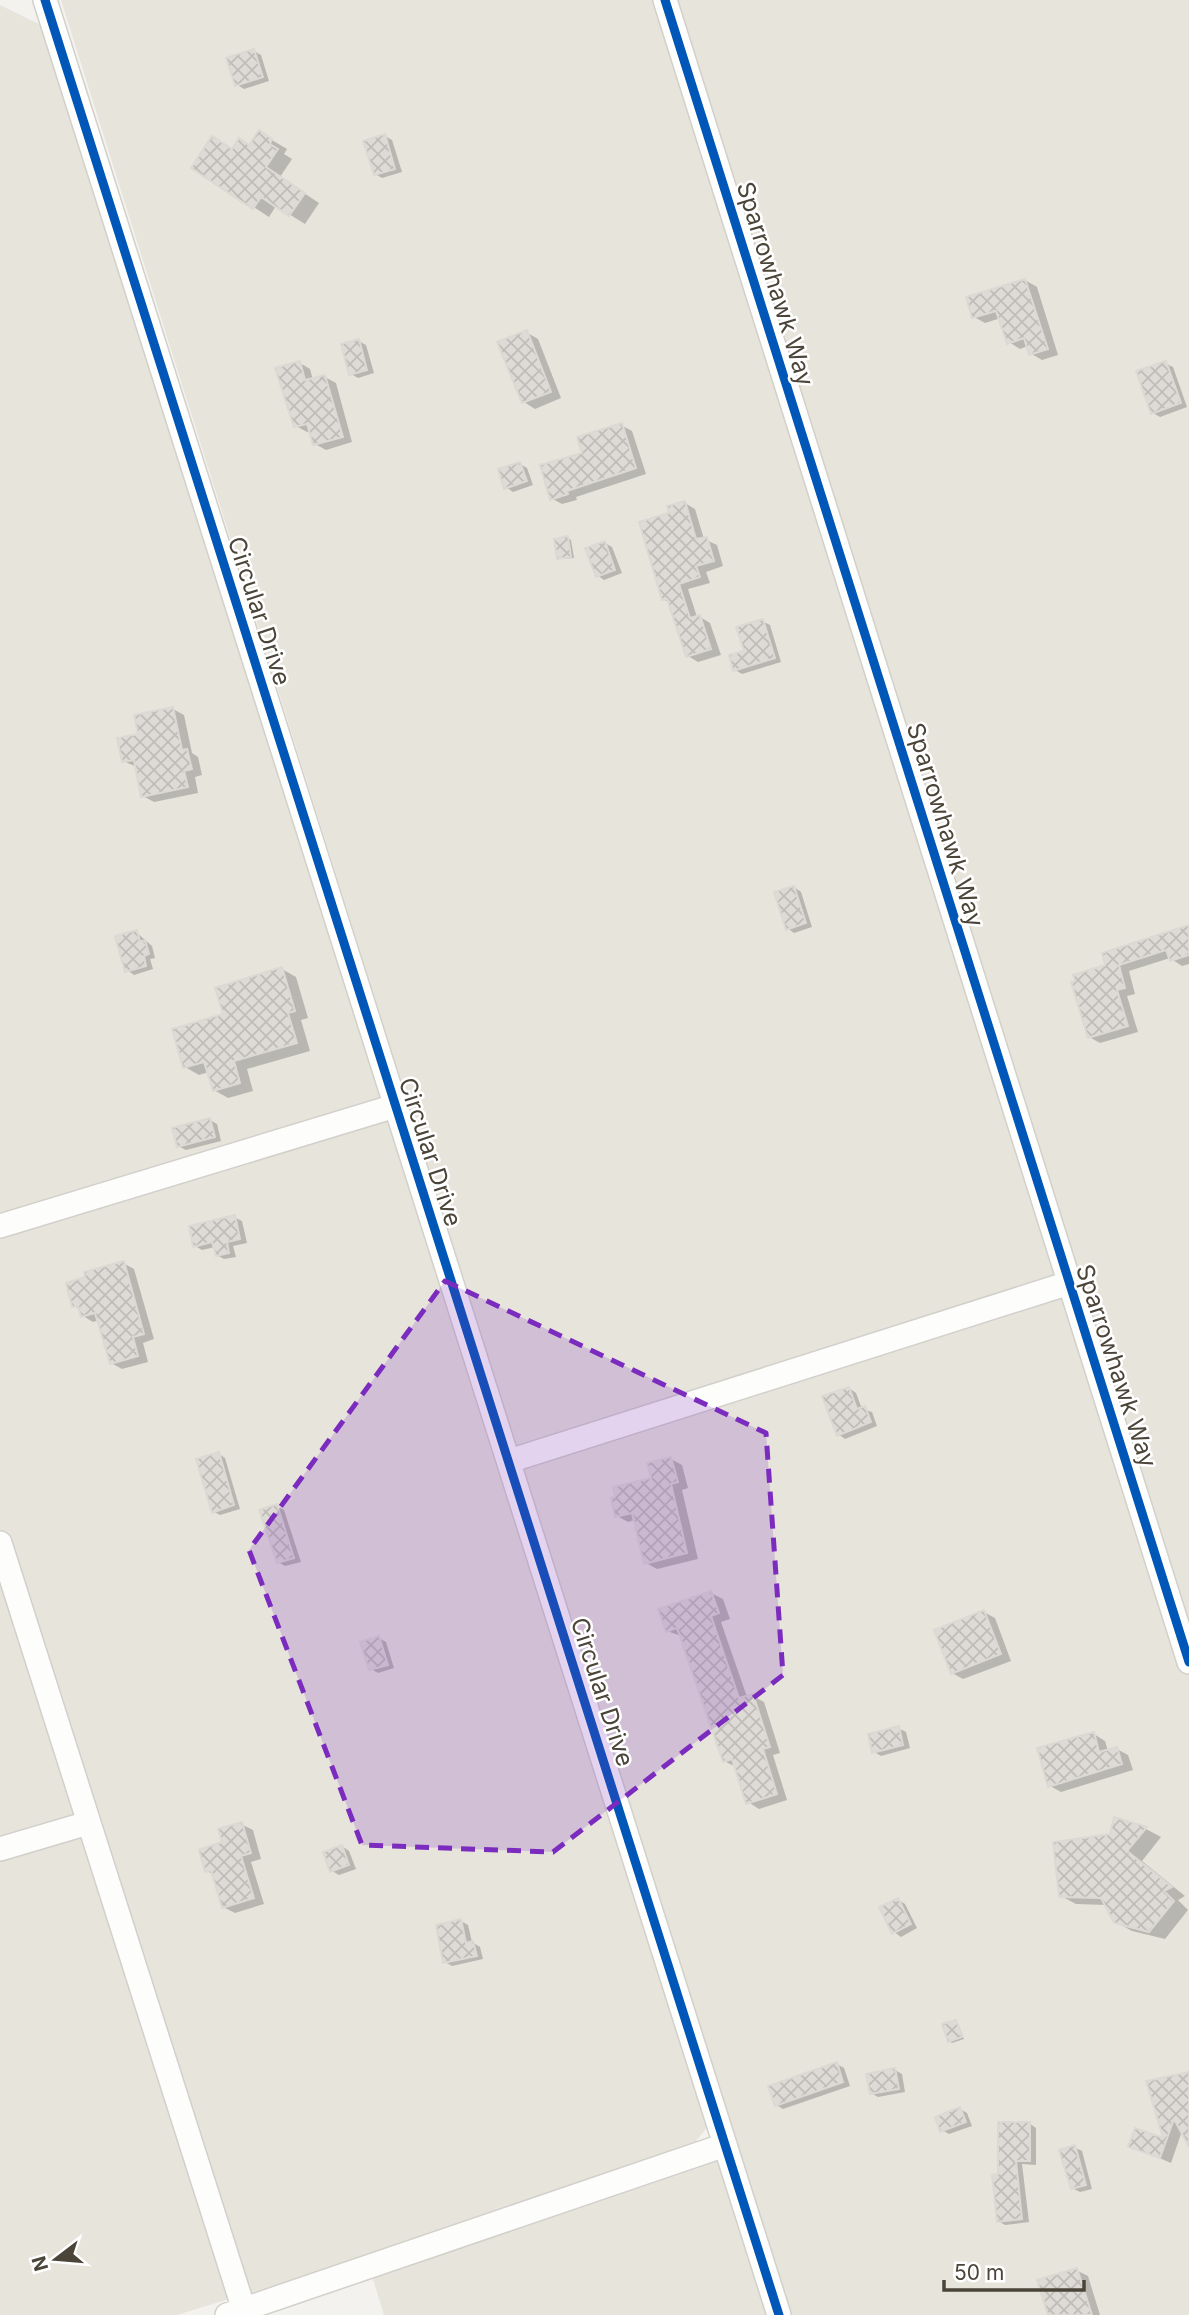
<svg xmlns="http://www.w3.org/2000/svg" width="1189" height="2315" font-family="Inter,sans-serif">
<defs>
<pattern id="building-cross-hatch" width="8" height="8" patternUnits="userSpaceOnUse" patternTransform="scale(1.75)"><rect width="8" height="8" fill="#dedbd6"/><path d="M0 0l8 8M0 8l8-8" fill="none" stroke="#c0bdb8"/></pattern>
</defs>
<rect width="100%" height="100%" fill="#f4f2ee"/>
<path fill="#e7e4dc" d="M61,0H1189V2315H384L372,2276L737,2149Z
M0,5L43,26L708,2126L693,2145L285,2282L177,2315H0Z"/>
<path fill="#0003" d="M254,51L261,55L269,81L244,89L236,84Z
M260,133L287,149L284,154L292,159L280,177L319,203L305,224L276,206L269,217L193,167L233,150L250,147Z
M385,136L392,140L402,172L382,178L375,174Z
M1025,280L1037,287L1058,355L1042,360L1030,353L1028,346L1020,349L1009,342L1001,318L985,323L974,317Z
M526,332L538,339L561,398L535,409L524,402Z
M359,341L366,345L374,373L358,378L351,374Z
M300,363L310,369L313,380L325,377L336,383L352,442L326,450L315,444L311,431L307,432L296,426Z
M1165,363L1173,367L1187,407L1160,417L1153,413Z
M621,425L632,431L646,474L576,497L577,500L562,504L551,498L584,454Z
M520,464L527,468L533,485L513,492L506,487Z
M685,503L695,509L704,539L717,545L723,566L706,572L710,583L688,589L697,617H700L710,623L721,655L698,662L688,656L670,603L663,599L671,514Z
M568,538L571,540L574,558L562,559L559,558Z
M605,543L612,547L622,573L604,580L597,575Z
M762,621L770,625L781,662L742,674L735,670Z
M173,709L184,715L192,753L198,757L202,775L195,777L198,793L154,802L143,796L137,767L123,761L140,736Z
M794,887L801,892L812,927L794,933L787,928Z
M1189,927V964L1182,966L1170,958L1129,971L1135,994L1127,996L1138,1032L1100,1043L1089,1037L1108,966Z
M136,932L152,946L155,958L150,959L153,969L134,975L127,970Z
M282,969L296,977L308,1018L301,1020L310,1051L247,1069L253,1091L228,1098L214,1090L209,1072L199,1075L185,1067L225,1015Z
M210,1120L217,1124L221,1141L186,1150L178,1146Z
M234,1217L242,1221L247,1243L233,1246L236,1257L224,1259L217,1255L215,1247L202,1250L195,1246Z
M123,1263L134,1269L154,1339L143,1343L148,1362L122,1369L111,1363L99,1320L93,1322L83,1316L81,1310L74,1306Z
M849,1388L856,1393L862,1409L872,1412L877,1426L845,1439L838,1434Z
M219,1454L225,1458L240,1509L220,1515L214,1512Z
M671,1459L682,1465L688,1488L682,1490L698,1559L657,1569L646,1563L635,1520L628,1522L617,1516Z
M276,1506L284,1510L301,1562L285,1566L278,1562Z
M711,1593L723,1599L730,1619L721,1622L747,1697L753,1696L764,1702L780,1753L773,1755L787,1800L759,1809L748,1802L736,1767L724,1761L681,1636L667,1631Z
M984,1612L995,1618L1011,1661L963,1679L952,1673Z
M379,1638L386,1642L394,1668L378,1673L371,1669Z
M898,1728L906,1732L910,1748L881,1756L874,1752Z
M1094,1734L1105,1741L1108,1751L1117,1749L1128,1755L1133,1770L1061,1792L1050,1786Z
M1115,1819L1146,1829L1161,1837L1142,1861L1185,1896L1178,1900L1188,1910L1165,1939L1132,1931L1116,1922L1107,1905L1076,1904L1061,1896L1111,1836Z
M241,1824L253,1830L261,1859L251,1862L264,1904L235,1913L223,1907L214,1875L207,1871L224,1844Z
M342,1846L349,1851L356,1869L339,1875L332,1871Z
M898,1900L905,1904L917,1928L901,1937L894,1932Z
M461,1921L468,1925L472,1942L480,1947L483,1959L452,1966L445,1962Z
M955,2022L958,2023L964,2039L952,2043L949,2041Z
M837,2064L844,2068L850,2086L783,2109L776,2105Z
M895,2070L902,2074L905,2092L878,2097L871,2093Z
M1189,2074V2143L1182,2131L1171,2163L1131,2146L1166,2141Z
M960,2109L967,2113L972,2126L949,2134L942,2130Z
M1029,2123L1036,2128V2165L1022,2164L1029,2222L1005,2225L998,2221L1000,2176Z
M1074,2147L1082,2151L1092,2189L1080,2192L1072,2188Z
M1076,2270L1088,2276L1100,2315H1049Z"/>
<path fill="url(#building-cross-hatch)" stroke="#dcd9d4" stroke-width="2" d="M254,49L263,77L235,86L226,58Z
M259,130L272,139L270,144L278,149L266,167L305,193L289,216L261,197L253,209L191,168L212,136L232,149L239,138L249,145Z
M385,134L395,169L374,175L363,141Z
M1025,279L1048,349L1029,355L1024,338L1007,344L996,311L972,318L966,297Z
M527,330L551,392L522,403L497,342Z
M359,339L367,370L349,375L341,344Z
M300,361L305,380L325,375L343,437L313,445L307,424L294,427L275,368Z
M1166,361L1181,403L1151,414L1136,371Z
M622,423L636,468L567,491L568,494L550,500L540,465L582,453L577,437Z
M520,462L527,481L504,489L498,469Z
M685,501L696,539L707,537L714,561L696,566L700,577L679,584L690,618L700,615L711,649L686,657L667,599L662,600L639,522L669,513L667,506Z
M568,536L571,557L557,559L554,539Z
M605,541L615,570L596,577L585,548Z
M763,619L775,658L733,671L729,655L744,651L736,627Z
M173,707L182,750L187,749L192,769L184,771L188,787L141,797L134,760L122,762L117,738L138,734L134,715Z
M794,886L806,923L786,930L774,892Z
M1189,925V955L1170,961L1166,950L1119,965L1125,988L1117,990L1128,1026L1088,1038L1071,982L1075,981L1073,975L1105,965L1102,953Z
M137,930L140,942L145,940L149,954L144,956L146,966L125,972L115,936Z
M282,967L295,1011L288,1013L297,1043L234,1061L240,1083L213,1091L204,1062L183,1068L172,1029L223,1014L215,988Z
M210,1118L215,1137L177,1147L172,1128Z
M235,1215L240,1239L227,1242L229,1253L216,1256L212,1242L193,1247L189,1226Z
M124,1261L144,1334L133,1337L138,1356L110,1364L95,1313L81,1317L78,1306L72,1307L66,1283L85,1277L84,1272Z
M849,1387L857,1409L865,1406L871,1422L837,1436L822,1396Z
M219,1452L234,1505L212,1513L196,1459Z
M671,1457L678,1482L671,1484L687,1553L644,1564L632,1513L615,1517L611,1498L615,1497L613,1487L651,1478L647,1463Z
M277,1504L294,1558L277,1563L259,1510Z
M711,1591L719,1613L711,1616L739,1698L753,1694L770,1747L763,1749L777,1794L746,1804L732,1759L723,1762L677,1628L666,1632L658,1609Z
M984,1610L1001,1654L951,1674L934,1630Z
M379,1636L388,1665L369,1670L360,1642Z
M899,1726L903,1745L872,1753L868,1734Z
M1094,1732L1099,1752L1117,1747L1122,1764L1048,1787L1037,1748Z
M1114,1817L1147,1827L1127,1851L1172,1887L1164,1891L1174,1901L1149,1932L1114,1923L1101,1898L1059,1897L1053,1842L1110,1834Z
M242,1822L251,1853L241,1856L254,1898L222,1908L211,1870L205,1872L199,1850L222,1842L218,1829Z
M342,1845L349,1865L330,1872L323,1852Z
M898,1898L911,1924L892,1934L879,1907Z
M461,1919L466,1943L473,1941L477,1956L443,1963L436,1925Z
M956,2020L962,2037L948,2042L942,2024Z
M837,2062L843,2082L775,2106L768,2086Z
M895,2068L899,2089L870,2094L866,2074Z
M1189,2072V2147L1174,2119L1160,2158L1128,2147L1135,2128L1163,2138L1146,2081Z
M960,2107L966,2122L940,2132L935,2117Z
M998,2122H1030V2161H1016L1022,2219L997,2222L992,2175L998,2174Z
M1075,2145L1086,2185L1071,2189L1059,2150Z
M1077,2268L1092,2315H1048L1037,2280Z"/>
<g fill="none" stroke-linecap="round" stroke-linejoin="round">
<defs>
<path id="minor" d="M45,0L779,2315
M665,0L1189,1662
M0,1226L395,1106
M509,1461L1069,1283
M0,1543L244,2310
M0,1849L88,1823
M227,2315L725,2145"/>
</defs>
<use href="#minor" stroke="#d2d0cb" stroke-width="26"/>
<use href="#minor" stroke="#fdfdfc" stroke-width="23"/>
<defs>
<path id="cycleway" d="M45,0L779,2315
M665,0L1189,1662"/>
</defs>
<use href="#cycleway" stroke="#fff" stroke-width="13"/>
<use href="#cycleway" stroke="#0057b8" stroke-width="9"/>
</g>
<path fill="#7b2cbf" fill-opacity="0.2" stroke="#7b2cbf" stroke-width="5" stroke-dasharray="14 9" stroke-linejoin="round" d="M445,1281L766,1433L783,1675L553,1852L362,1845L249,1550Z"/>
<g text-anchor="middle" stroke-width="5" stroke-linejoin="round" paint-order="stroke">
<g font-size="24" fill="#4b4439" stroke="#fff">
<text transform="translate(775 284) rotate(73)" y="8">Sparrowhawk Way</text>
<text transform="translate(259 611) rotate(72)" y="8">Circular Drive</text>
<text transform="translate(945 825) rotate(73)" y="8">Sparrowhawk Way</text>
<text transform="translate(430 1152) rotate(72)" y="8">Circular Drive</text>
<text transform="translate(1116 1366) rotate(72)" y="8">Sparrowhawk Way</text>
<text transform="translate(602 1692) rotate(72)" y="8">Circular Drive</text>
</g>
</g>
<g transform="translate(56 2259) rotate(254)" stroke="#ffffff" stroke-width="5" paint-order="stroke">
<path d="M0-5L12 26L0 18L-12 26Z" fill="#4b4439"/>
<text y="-10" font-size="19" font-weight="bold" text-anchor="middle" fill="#4b4439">N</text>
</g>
<path d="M944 2280v10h140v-10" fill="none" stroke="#4b4439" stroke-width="3.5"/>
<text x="954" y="2280" font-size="21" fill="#4b4439" stroke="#ffffff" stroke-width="5" paint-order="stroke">50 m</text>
</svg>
